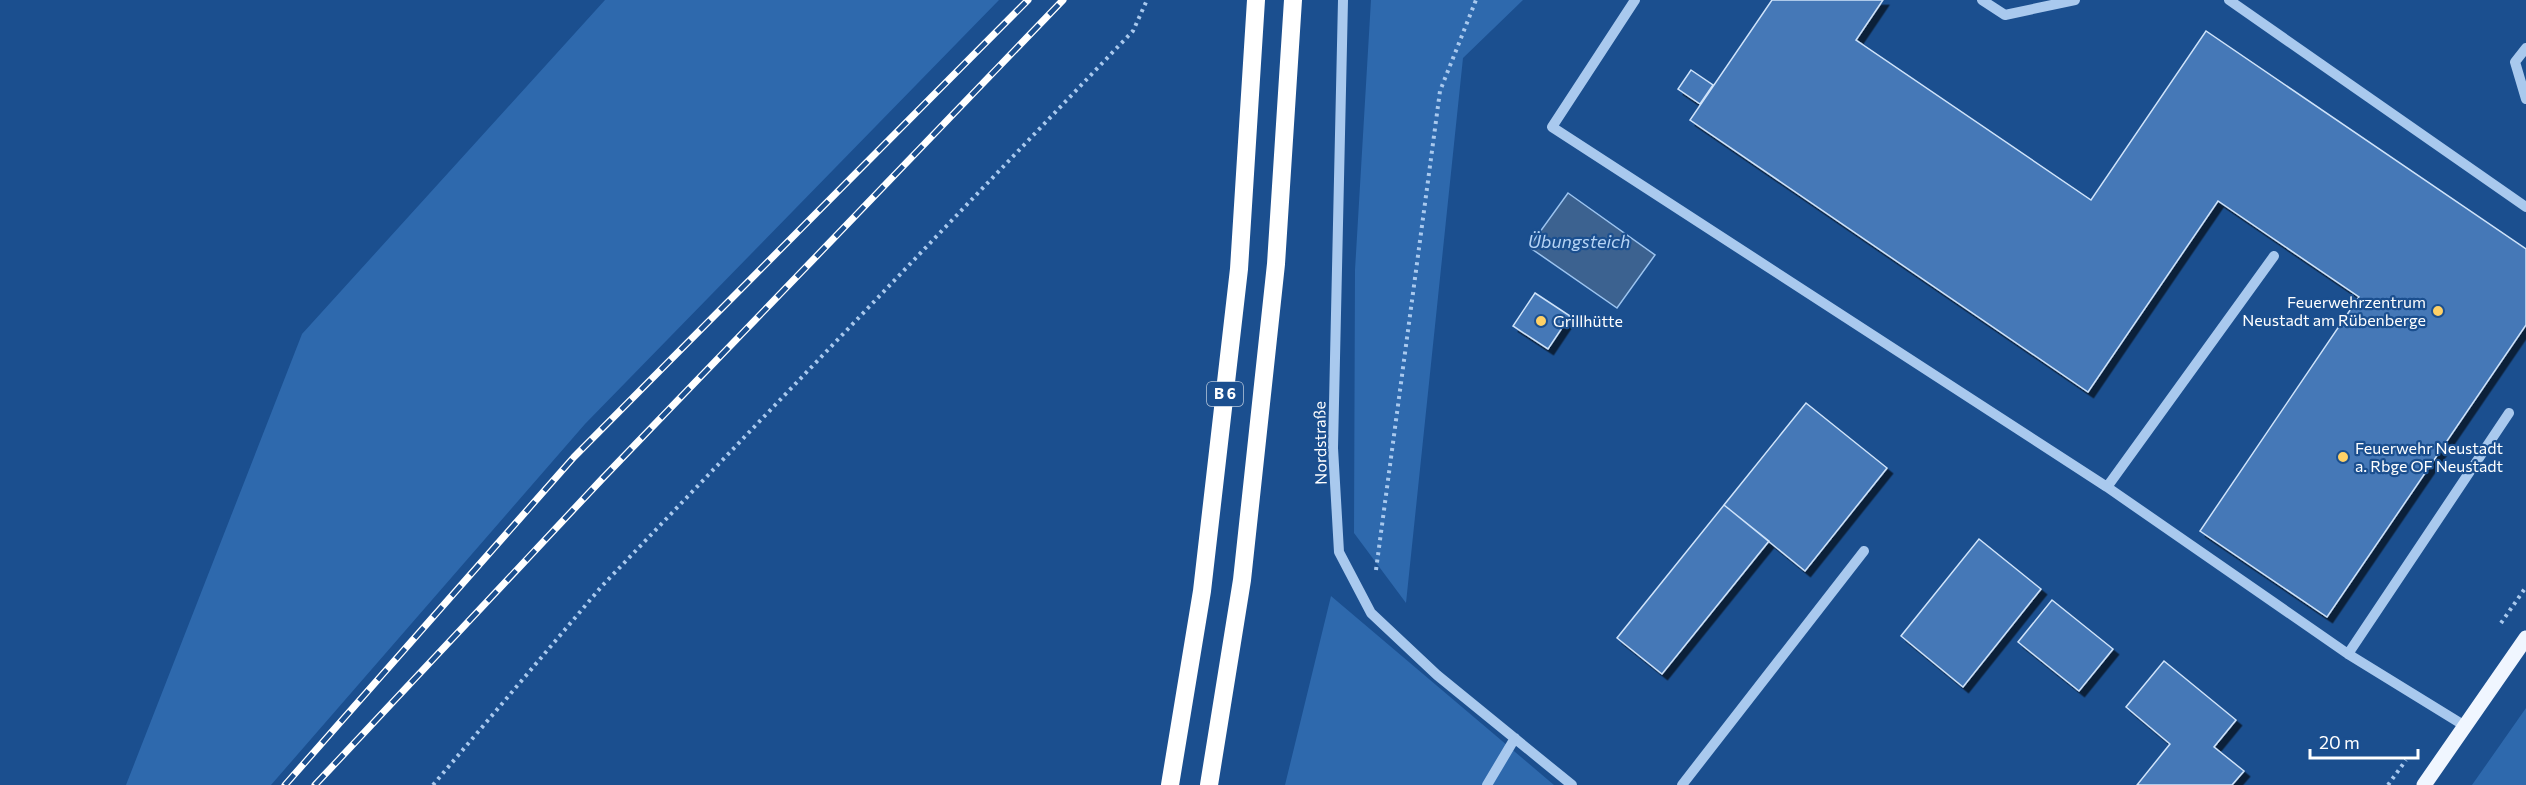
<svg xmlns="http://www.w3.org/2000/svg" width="2526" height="785" font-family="Commissioner,sans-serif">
<defs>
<filter id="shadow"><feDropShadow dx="5.5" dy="5.5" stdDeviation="0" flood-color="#0009"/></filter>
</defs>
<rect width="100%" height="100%" fill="#1b4f8f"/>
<path fill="#2e69ad" d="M605,0H999L585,424L271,785H126L302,334Z
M1371,0H1523L1463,58L1406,603L1354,533L1355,270Z
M1331,596L1554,785H1285Z
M2526,708V785H2472Z"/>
<path fill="#3c6290" stroke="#9cc4f0" stroke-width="1.5" d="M1568,193L1655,255L1617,308L1529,247Z"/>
<path fill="#4478b7" stroke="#cfe3fa" stroke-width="1.5" filter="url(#shadow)" d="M1772,0H1883L1856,40L2091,200L2206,31L2526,249V325L2327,617L2200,531L2359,297L2218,201L2088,392L1690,120Z
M1691,70L1713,85L1700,104L1678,89Z
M1535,293L1570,316L1548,349L1513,326Z
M1806,403L1887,468L1805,571L1724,505Z
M1724,505L1769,541L1662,674L1617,638Z
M1979,539L2041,589L1963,687L1901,636Z
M2052,600L2113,649L2079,691L2018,642Z
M2164,661L2236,720L2214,747L2244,771L2232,785H2137L2170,744L2126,707Z"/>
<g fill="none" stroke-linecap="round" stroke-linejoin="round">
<path stroke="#a9c9ee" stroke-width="4" stroke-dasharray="3 4.5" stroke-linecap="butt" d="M1376,570L1440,91L1476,0
M2501,623L2526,587
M433,785L602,586L1133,31L1147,0
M2388,785L2406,760"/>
<path stroke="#a9c9ee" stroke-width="10" d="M1343,0L1333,448L1339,552L1371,613L1437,675L1572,785
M1635,0L1552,127L2107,487L2348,654L2465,726
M1982,0L2005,15L2075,0
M2229,0L2526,207
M2526,48L2515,62L2526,99
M2107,487L2274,256
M2348,654L2509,413
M1487,785L1515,738
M1682,785L1864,551"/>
<path stroke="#f0f6ff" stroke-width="15" d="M2424,785L2526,638"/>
<path stroke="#fff" stroke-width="18" d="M1170,785L1202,591L1239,269L1256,0
M1209,785L1242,580L1276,264L1293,0"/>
<defs>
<path id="rail" d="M285,785L574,457L1028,0
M315,785L603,478L1063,0"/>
</defs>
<use href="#rail" stroke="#fff" stroke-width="7"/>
<use href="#rail" stroke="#1b4f8f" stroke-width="4.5" stroke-dasharray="14" stroke-linecap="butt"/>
</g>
<g fill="#ffd166" stroke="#1b4f8f" stroke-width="2">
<circle cx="2438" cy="311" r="6"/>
<circle cx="1541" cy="321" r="6"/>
<circle cx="2343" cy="457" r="6"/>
</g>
<g text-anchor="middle" stroke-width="4.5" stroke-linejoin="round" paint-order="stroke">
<rect fill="#1b4f8f" stroke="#bbcadd" stroke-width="1.5" x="1207" y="382" width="36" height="24" rx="4.5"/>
<g font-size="15" font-weight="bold" fill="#fff">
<text x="1225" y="399">B 6</text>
</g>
<g font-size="16" fill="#fff" stroke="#1b4f8f" text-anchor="start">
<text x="2426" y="308" text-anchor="end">Feuerwehrzentrum<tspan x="2426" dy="18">Neustadt am Rübenberge</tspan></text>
<text x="1553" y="327">Grillhütte</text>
<text x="2355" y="454">Feuerwehr Neustadt<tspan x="2355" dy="18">a. Rbge OF Neustadt</tspan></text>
</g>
<g font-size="16" fill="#fff" stroke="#1b4f8f">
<text transform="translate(1320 443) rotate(-91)" y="6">Nordstraße</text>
</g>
<g font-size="18" font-style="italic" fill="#b5d3f5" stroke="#1b4f8f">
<text x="1579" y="248">Übungsteich</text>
</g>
</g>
<path d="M2310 749v9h108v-9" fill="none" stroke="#ffffff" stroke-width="3"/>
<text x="2319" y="749" font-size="18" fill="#ffffff" stroke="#1b4f8f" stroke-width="4.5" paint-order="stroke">20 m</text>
</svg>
